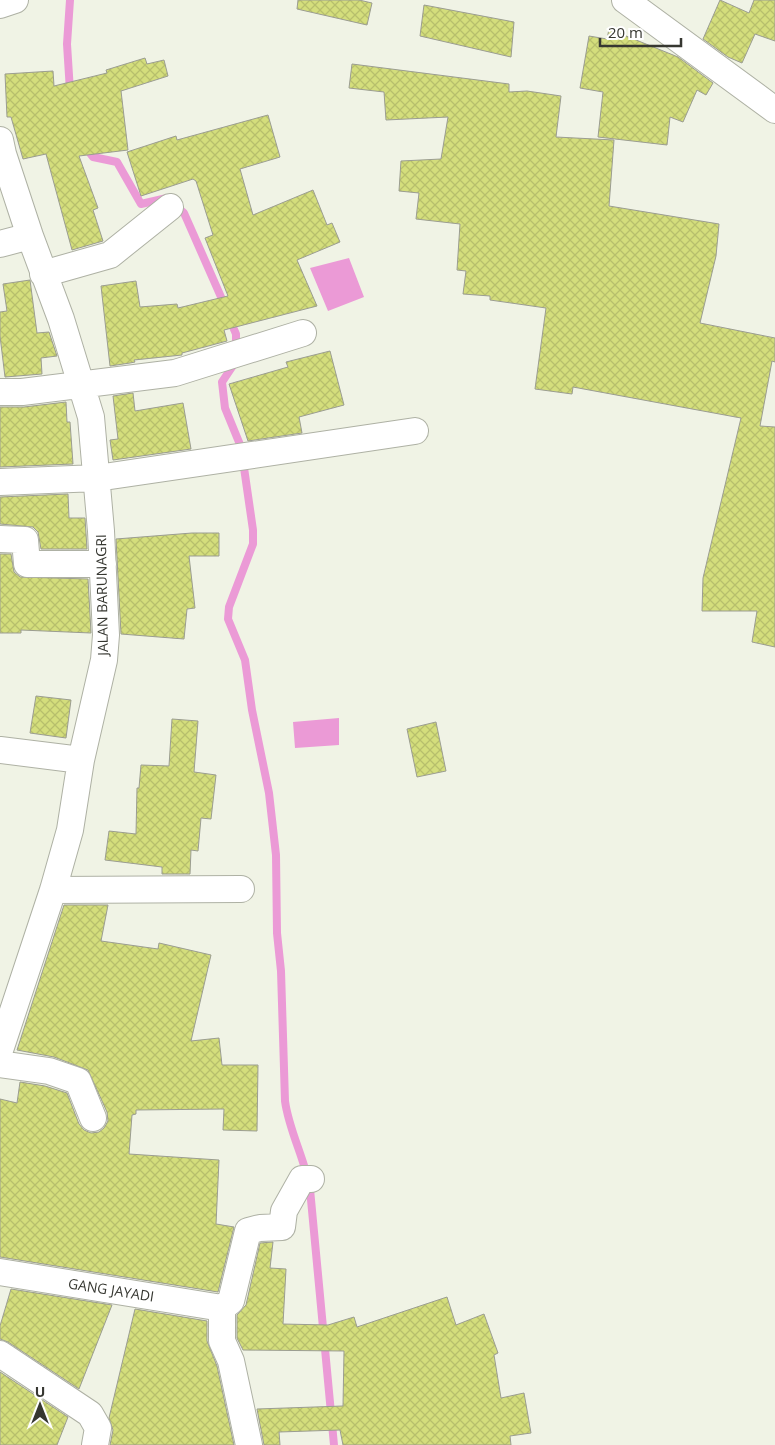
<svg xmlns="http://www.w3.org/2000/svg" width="775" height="1445" font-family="'Open Sans',sans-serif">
<defs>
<pattern id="building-cross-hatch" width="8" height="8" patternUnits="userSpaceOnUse" patternTransform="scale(1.25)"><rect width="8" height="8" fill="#d4de7c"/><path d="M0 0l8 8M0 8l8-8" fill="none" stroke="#b7bf6c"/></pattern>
</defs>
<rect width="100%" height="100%" fill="#f0f3e5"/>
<path fill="#eb9ad6" d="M349,258L364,297L328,311L310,268Z
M339,718V745L295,748L293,722Z"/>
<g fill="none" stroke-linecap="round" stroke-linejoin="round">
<path stroke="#eb9ad6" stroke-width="8" d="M70,0L67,44L70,91
M86,148L93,157L117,162L141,204L167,198
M176,206L184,213L225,306
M230,320L236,334V350
M236,361L222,382L225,408L241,447L253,530V544L229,607L228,619L245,660L252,710L269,793L276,855L277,933L281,971L285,1101C289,1131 305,1159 310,1189L334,1445"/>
</g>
<path fill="url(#building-cross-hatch)" stroke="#9b9d91" d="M298,0H359L372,3L367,25L297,9Z
M720,0L749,13L754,0H775V41L755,34L742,63L728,57L703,39Z
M424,5L514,22L511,57L420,36Z
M609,29L678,57L713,83L706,95L697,90L683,122L670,117L667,145L598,137L603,92L580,88L589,36L607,39Z
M145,58L147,64L164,60L168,76L121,91L128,150L79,156L98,208L93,210L103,241L72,250L46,154L23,159L11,117H7L5,74L53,71L54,86L107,73L106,70Z
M352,64L509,84V92L527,91L561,96L556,137L614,140L609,206L719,224L716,256L700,323L775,338V362L772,361L760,426L775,427V647L752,642L757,611H702L703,578L741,418L573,387L572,394L535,389L546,308L490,300V296L463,294L466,271L457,270L460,224L416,219L419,193L399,191L401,161L441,159L448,117L386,120L384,92L349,88Z
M268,115L280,157L240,169L253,215L313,190L327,225L332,223L340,242L297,260L317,306L224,330L227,341L182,353V355L134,360L135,362L130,363L110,366L101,286L136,281L140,307L177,304L178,308L228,296L205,238L213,235L196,181L193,179L141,196L127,152L176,136L177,140Z
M30,280L37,333L49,332L57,356L41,358L42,374L5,377L0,336V312L7,311L3,284Z
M330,351L344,405L299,417L302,433L248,441L229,384L288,367L286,362Z
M133,393L135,411L183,403L191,449L113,460L110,440L118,439L113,396Z
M66,402L67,422H70L73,464L0,467V407H24Z
M68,494L69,518H85L87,549H41L38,532L33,527L0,524V497Z
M192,533H219V556H189L195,608L187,609L184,639L121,634L116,539Z
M0,554H11L14,572L20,577L88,579L91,633L21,630V633H0Z
M36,696L71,700L66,738L30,733Z
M172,719L198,721L194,772L216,775L211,819L201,818L198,851L191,850L190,874H162V867L105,860L109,831L136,834L137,788H139L141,765L169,766Z
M436,722L446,771L417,777L407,729Z
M64,905H108L101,941L158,949L159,943L211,955L191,1041L219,1038L222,1065H258L257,1131L223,1130L224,1109L136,1110V1114L132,1115L129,1154L219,1160L216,1224L234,1227L218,1292L0,1257V1099L17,1103L20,1082L45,1086L67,1093L79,1124L84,1130L91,1133L99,1132L104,1128L108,1121L107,1112L88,1070L54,1057L17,1050Z
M273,1242L270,1268L286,1269L283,1324L328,1325L354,1317L357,1327L447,1297L456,1325L484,1314L498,1353L494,1355L501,1398L524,1393L531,1433L510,1436L511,1445H343L340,1430L279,1432L280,1445H264L257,1409L343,1406L344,1351L243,1350L237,1338V1315L246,1305L260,1243Z
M11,1289L112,1305L79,1389L8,1342L0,1339V1326Z
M135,1309L207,1321V1341L217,1366L234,1445H110L113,1430L109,1418Z
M0,1372L68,1417L57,1445H0Z"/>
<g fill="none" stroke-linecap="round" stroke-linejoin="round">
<defs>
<path id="street" d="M625,0L775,110
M0,5L15,0
M0,140L3,154L30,236L61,319L91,417L101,531L106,635L104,660L81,760L70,830L53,890L0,1050
M0,244L30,236
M43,274L110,255L170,207
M0,392H22L175,373L303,333
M0,482L97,478L415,431
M0,539L25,540L27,564H103
M0,750L81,760
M53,890L241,889
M0,1064L49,1071L78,1081L93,1118
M0,1272L222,1308
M0,1354L90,1414L98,1428L95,1445
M249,1445L231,1361L222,1341V1308L231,1301L248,1231L260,1228L282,1227L284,1211L302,1179H311"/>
</defs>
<use href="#street" stroke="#aeb1a4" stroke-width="28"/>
<use href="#street" stroke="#fff" stroke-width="26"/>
</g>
<g text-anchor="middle" stroke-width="4" stroke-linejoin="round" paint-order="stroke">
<g font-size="14" fill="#363731" stroke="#fff">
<text transform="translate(102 595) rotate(-91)" y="5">JALAN BARUNAGRI</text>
<text transform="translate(111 1290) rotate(9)" y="5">GANG JAYADI</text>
</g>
</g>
<g transform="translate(40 1405)" stroke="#ffffff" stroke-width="4" paint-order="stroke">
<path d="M0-4L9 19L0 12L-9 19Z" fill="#363731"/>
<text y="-8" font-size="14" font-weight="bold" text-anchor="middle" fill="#363731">U</text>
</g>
<path d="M600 38v8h81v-8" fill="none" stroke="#363731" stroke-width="2.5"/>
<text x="608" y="38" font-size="15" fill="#363731" stroke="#ffffff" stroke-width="4" paint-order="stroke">20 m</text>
</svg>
